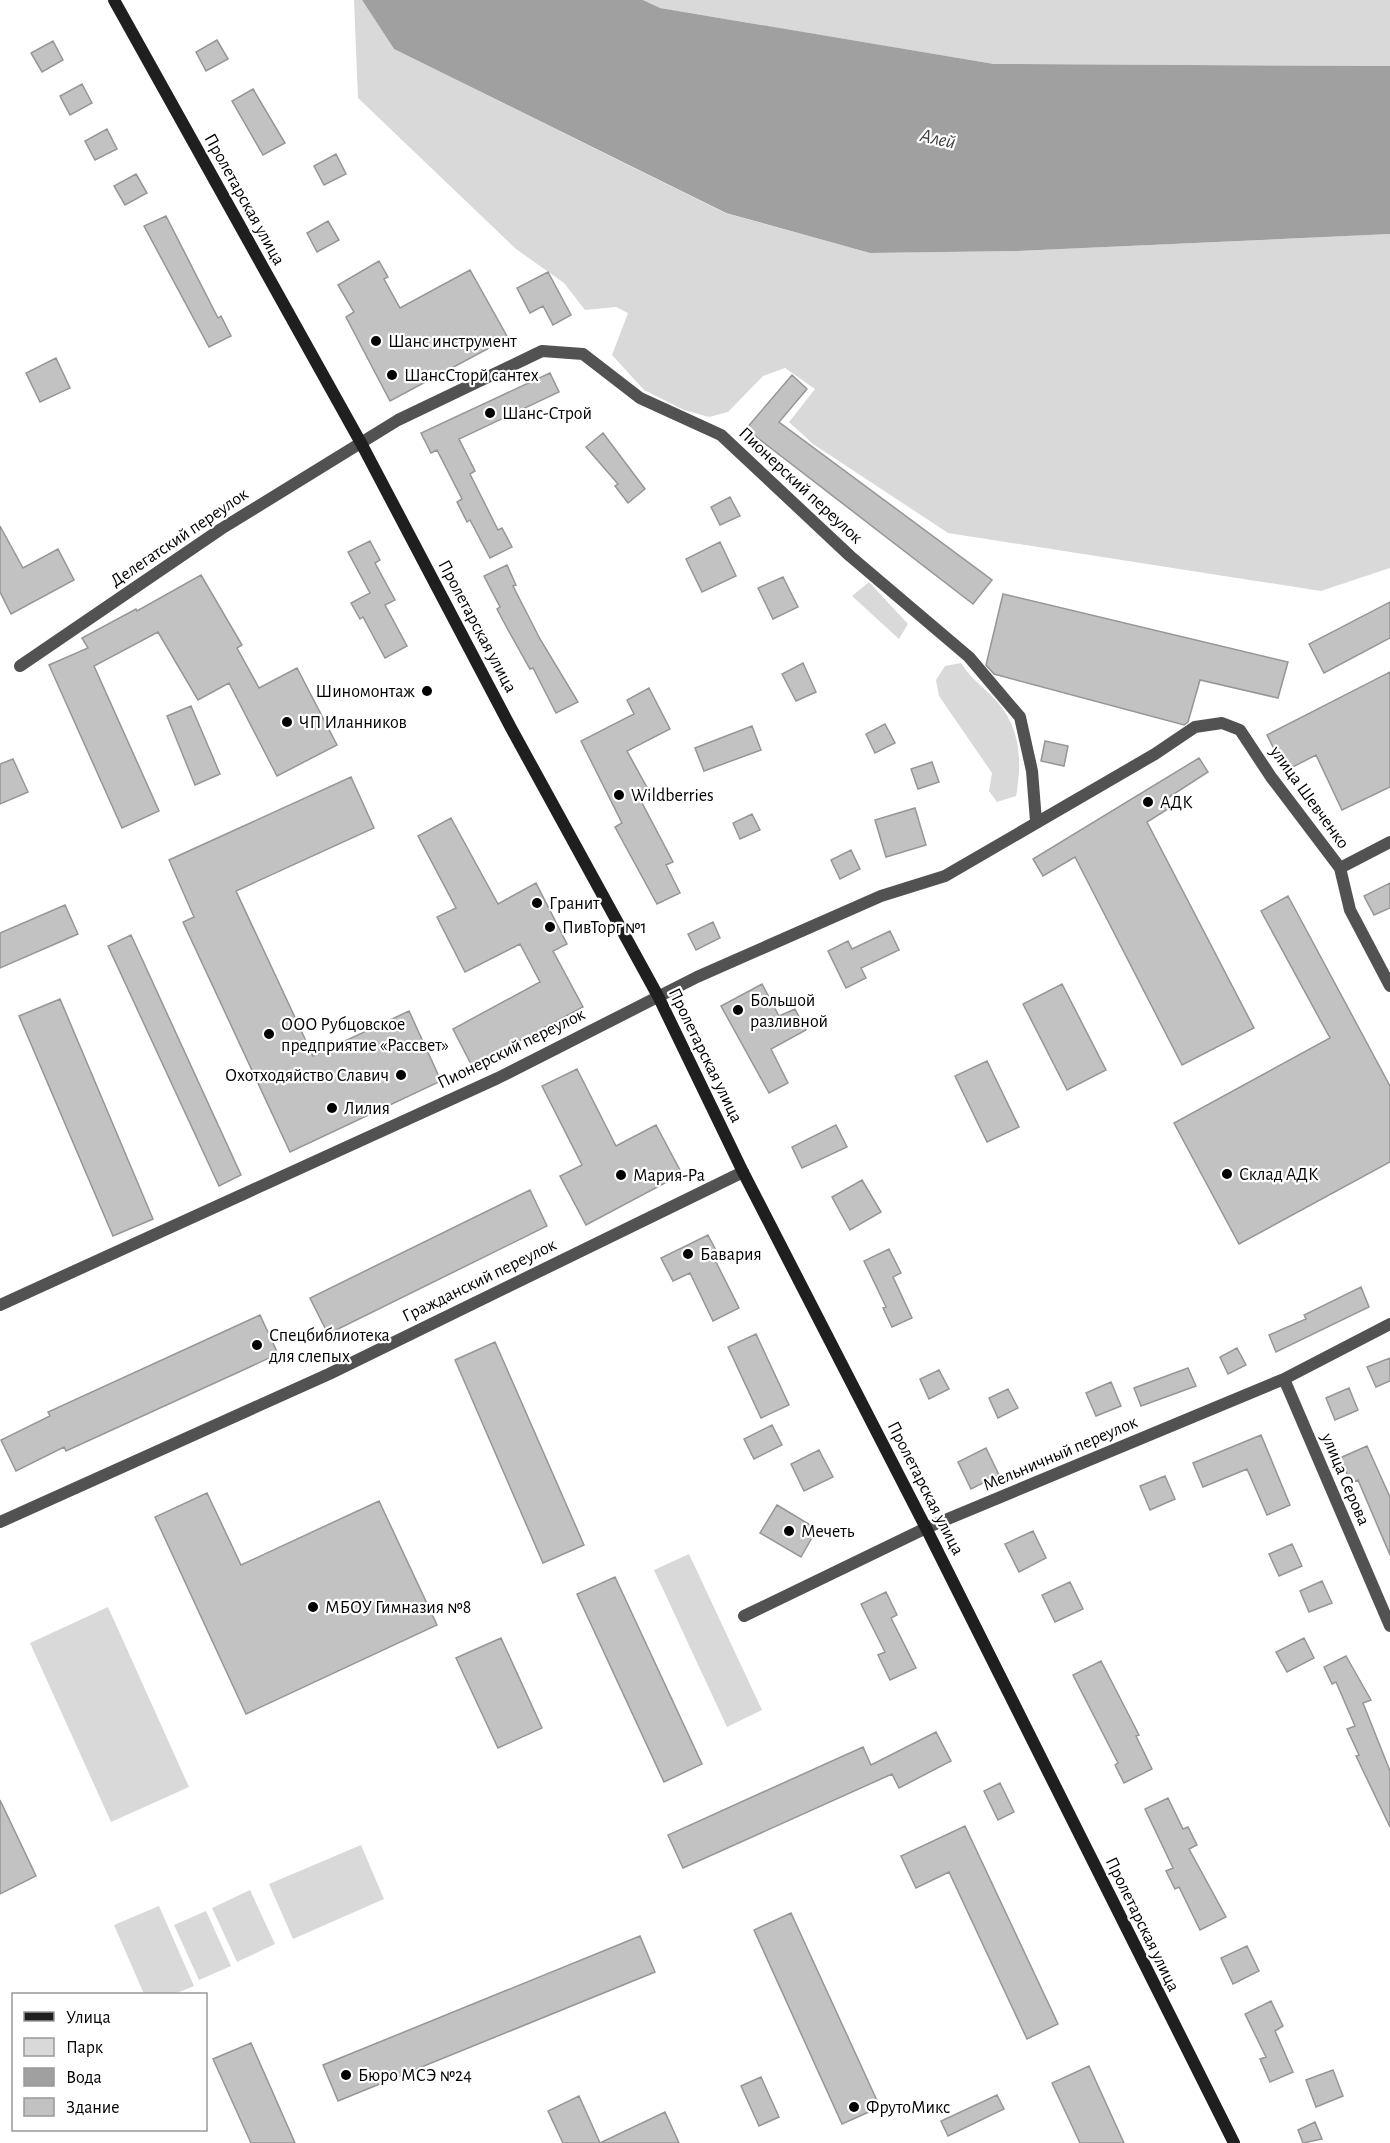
<svg xmlns="http://www.w3.org/2000/svg" width="1390" height="2143" font-family="'Alegreya Sans',sans-serif">
<rect width="100%" height="100%" fill="#fff"/>
<path fill="#d9d9d9" d="M354,0H362L394,49L725,213L870,253L1017,251L1390,234V568L1321,591L948,533L813,444L789,422L815,389L785,368L763,376L728,412L709,417L684,410L644,390L612,355L628,313L616,307L585,310L564,283L516,249L358,98Z
M643,0H1390V66L994,64L659,8Z
M869,582L908,624L899,639L852,596Z
M961,663C971,680 987,689 999,704C1021,730 1022,764 1016,796L997,802L989,791L992,773L939,696L936,680L945,666Z
M689,1554L762,1710L727,1727L654,1570Z
M108,1607L189,1787L111,1822L30,1643Z
M361,1845L384,1899L293,1939L269,1884Z
M250,1890L275,1944L237,1962L212,1908Z
M159,1906L194,1986L174,1994H144L114,1925Z
M206,1911L231,1966L199,1980L174,1925Z"/>
<path fill="#a0a0a0" d="M362,0H643L660,8L994,64L1390,66V234L1017,251L870,253L726,213L394,49Z"/>
<path fill="#c2c2c2" stroke="#969696" stroke-width="1.5" d="M217,40L228,59L206,71L196,52Z
M53,41L63,60L42,72L31,53Z
M82,84L92,103L70,115L60,96Z
M253,89L285,143L263,155L232,101Z
M107,129L117,149L95,160L85,141Z
M336,154L346,174L324,185L314,166Z
M136,174L147,193L125,205L114,186Z
M166,216L218,318L221,316L231,336L209,347L144,226Z
M328,221L339,240L317,252L307,233Z
M379,261L388,277L384,279L400,308L470,270L508,338L390,401L346,317L354,312L338,285Z
M548,272L571,315L553,325L543,306L530,313L517,288Z
M56,358L70,388L40,402L26,373Z
M550,373L559,392L459,439L475,471L470,474L498,530L502,528L512,547L490,558L470,520L467,522L457,502L462,499L437,450L431,453L421,433Z
M792,375L807,389L779,422L992,580L973,604L746,429Z
M603,433L645,489L628,503L615,486L618,484L586,447Z
M730,497L740,516L720,525L711,507Z
M0,526L23,568L58,549L74,580L11,614L0,592Z
M370,541L380,560L375,563L395,600L385,605L407,646L385,658L363,617L360,619L351,603L370,593L348,552Z
M720,542L736,576L702,592L686,559Z
M507,565L516,585L513,586L540,639L578,702L556,713L533,668L530,669L507,628L497,609L500,607L484,576Z
M201,575L242,645L237,648L259,688L297,668L337,745L277,776L229,683L198,700L158,632L94,666L159,811L122,828L49,665L88,648L82,638L136,609L137,611Z
M783,577L798,607L773,619L758,588Z
M1003,594L1288,662L1278,698L1200,680L1188,722L1184,725L994,674L986,665Z
M1390,602V638L1324,673L1309,644Z
M803,663L816,692L796,701L782,674Z
M1390,672V787L1342,810L1316,755L1285,771L1267,735Z
M649,688L670,729L627,751L650,793L640,799L673,862L666,865L680,893L657,904L615,827L622,823L581,741L634,714L627,700Z
M191,706L220,774L195,785L167,716Z
M885,724L895,743L875,753L866,734Z
M752,726L761,750L704,771L695,748Z
M1045,741L1068,746L1064,766L1041,761Z
M1199,758L1208,772L1166,799L1171,807L1147,822L1254,1028L1182,1065L1075,857L1043,876L1033,859Z
M13,759L28,792L0,804V764Z
M932,762L939,782L918,789L911,769Z
M351,777L374,828L236,891L313,1056L409,1011L441,1081L290,1152L183,922L194,917L169,860Z
M915,808L926,845L886,857L875,820Z
M752,814L760,830L740,839L733,823Z
M451,818L498,904L536,883L567,944L553,951L583,1007L472,1066L453,1029L540,982L520,944L465,972L437,917L456,908L418,836Z
M851,850L860,869L840,879L831,860Z
M1390,883V908L1374,915L1364,896Z
M1288,896L1390,1086V1162L1239,1244L1174,1123L1330,1038L1261,911Z
M65,905L78,934L0,968V933Z
M713,922L720,938L696,950L688,934Z
M890,931L899,950L861,968L866,978L846,988L828,951L848,941L852,949Z
M131,935L241,1175L219,1186L108,946Z
M762,984L779,1016L795,1009L806,1030L771,1049L788,1083L769,1093L721,1006Z
M1062,984L1106,1070L1067,1090L1023,1004Z
M60,999L153,1219L113,1236L19,1016Z
M987,1061L1019,1127L987,1142L955,1076Z
M577,1069L616,1146L656,1125L682,1174L586,1225L560,1176L582,1165L542,1086Z
M836,1125L847,1147L802,1168L792,1147Z
M862,1180L881,1212L850,1230L832,1197Z
M530,1190L547,1226L328,1334L310,1298Z
M708,1235L720,1258L715,1260L739,1308L713,1321L690,1273L673,1281L661,1258Z
M889,1249L901,1273L893,1277L912,1318L892,1327L883,1308L886,1307L864,1261Z
M1361,1287L1369,1307L1276,1352L1269,1335L1306,1319L1304,1315Z
M260,1315L278,1354L66,1451L64,1447L16,1471L1,1440L50,1416L48,1412Z
M756,1334L789,1405L761,1418L728,1347Z
M495,1342L584,1545L543,1563L455,1360Z
M1237,1348L1246,1365L1228,1374L1220,1357Z
M1390,1358V1381L1376,1387L1367,1367Z
M1188,1368L1196,1386L1141,1406L1134,1388Z
M939,1370L949,1389L929,1399L920,1379Z
M1111,1382L1121,1406L1096,1416L1086,1393Z
M1349,1388L1358,1410L1335,1420L1326,1398Z
M1008,1389L1018,1408L998,1418L989,1398Z
M772,1425L782,1445L754,1459L744,1439Z
M1261,1435L1290,1505L1267,1515L1247,1469L1203,1487L1193,1463Z
M1367,1446L1390,1497V1555L1358,1480L1351,1483L1340,1458Z
M986,1448L999,1475L971,1489L958,1462Z
M819,1450L833,1477L804,1491L791,1464Z
M1165,1476L1175,1499L1150,1510L1140,1486Z
M207,1493L241,1565L379,1501L437,1625L246,1714L155,1517Z
M777,1505L817,1529L801,1557L760,1533Z
M1033,1531L1046,1558L1019,1572L1005,1544Z
M1292,1544L1302,1566L1279,1576L1269,1554Z
M615,1577L702,1764L664,1782L577,1594Z
M1322,1581L1332,1603L1309,1612L1300,1591Z
M1070,1582L1083,1609L1055,1622L1042,1595Z
M886,1592L897,1615L891,1618L916,1668L890,1680L878,1655L885,1652L861,1604Z
M501,1638L542,1728L498,1748L456,1658Z
M1304,1638L1314,1658L1287,1672L1276,1652Z
M1346,1656L1371,1700L1363,1703L1390,1771V1827L1356,1756L1359,1755L1347,1729L1355,1726L1336,1682L1332,1684L1324,1667Z
M1101,1661L1139,1735L1136,1736L1152,1769L1124,1783L1115,1765L1118,1763L1073,1675Z
M936,1732L951,1761L899,1788L892,1774L683,1868L668,1835L863,1747L871,1765Z
M1000,1783L1014,1812L998,1820L984,1791Z
M1168,1798L1183,1829L1188,1827L1197,1845L1189,1849L1226,1917L1200,1930L1179,1887L1175,1889L1166,1871L1173,1868L1145,1809Z
M0,1800L36,1876L0,1894Z
M965,1826L1058,2024L1027,2039L949,1872L916,1888L901,1856Z
M791,1913L880,2107L842,2124L754,1930Z
M640,1936L655,1972L338,2101L323,2065Z
M1247,1946L1259,1971L1233,1984L1221,1958Z
M1271,2001L1283,2026L1275,2031L1293,2072L1270,2082L1260,2059L1266,2057L1245,2014Z
M251,2043L295,2143H251L213,2059Z
M1089,2066L1124,2143H1080L1052,2083Z
M1333,2070L1343,2096L1316,2107L1306,2080Z
M761,2077L779,2117L759,2126L741,2086Z
M997,2095L1004,2109L948,2136L941,2121Z
M579,2096L600,2143L665,2112L679,2143H563L548,2111Z
M1315,2122L1322,2139L1303,2143L1298,2130Z"/>
<g fill="none" stroke-linecap="round" stroke-linejoin="round">
<path stroke="#525252" stroke-width="12" d="M20,666L221,529L398,420L542,351L583,354L640,398L721,435L850,556L969,657L1020,717L1032,771L1036,821
M1340,868L1390,842
M0,1305L498,1078L697,977L881,896L945,876L1155,754L1195,727L1222,723L1240,730L1271,777L1340,868L1350,910L1390,986
M1284,1379L1390,1626
M744,1616L926,1528L1284,1379L1390,1324"/>
<path stroke="#525252" stroke-width="12" d="M0,1522L329,1374L743,1172"/>
<path stroke="#1f1f1f" stroke-width="12" d="M114,0L361,443L511,728L658,996L743,1172L926,1528L1234,2143"/>
</g>
<g fill="#000" stroke="#fff" stroke-width="2">
<circle cx="376" cy="341" r="6"/>
<circle cx="392" cy="375" r="6"/>
<circle cx="490" cy="413" r="6"/>
<circle cx="427" cy="691" r="6"/>
<circle cx="287" cy="722" r="6"/>
<circle cx="619" cy="795" r="6"/>
<circle cx="1148" cy="802" r="6"/>
<circle cx="537" cy="903" r="6"/>
<circle cx="550" cy="927" r="6"/>
<circle cx="738" cy="1010" r="6"/>
<circle cx="269" cy="1034" r="6"/>
<circle cx="401" cy="1075" r="6"/>
<circle cx="332" cy="1108" r="6"/>
<circle cx="1227" cy="1174" r="6"/>
<circle cx="621" cy="1175" r="6"/>
<circle cx="688" cy="1254" r="6"/>
<circle cx="257" cy="1345" r="6"/>
<circle cx="789" cy="1531" r="6"/>
<circle cx="313" cy="1607" r="6"/>
<circle cx="346" cy="2075" r="6"/>
<circle cx="854" cy="2107" r="6"/>
</g>
<g text-anchor="middle" stroke-width="4.5" stroke-linejoin="round" paint-order="stroke">
<g font-size="18" fill="#000" stroke="#fff">
<text transform="translate(245 199) rotate(61)" y="6">Пролетарская улица</text>
<text transform="translate(801 485) rotate(43)" y="6">Пионерский переулок</text>
<text transform="translate(179 537) rotate(-34)" y="6">Делегатский переулок</text>
<text transform="translate(478 626) rotate(62)" y="6">Пролетарская улица</text>
<text transform="translate(1310 797) rotate(54)" y="6">улица Шевченко</text>
<text transform="translate(511 1048) rotate(-26)" y="6">Пионерский переулок</text>
<text transform="translate(706 1055) rotate(64)" y="6">Пролетарская улица</text>
<text transform="translate(479 1280) rotate(-26)" y="6">Гражданский переулок</text>
<text transform="translate(1060 1453) rotate(-23)" y="6">Мельничный переулок</text>
<text transform="translate(1346 1479) rotate(67)" y="6">улица Серова</text>
<text transform="translate(926 1488) rotate(63)" y="6">Пролетарская улица</text>
<text transform="translate(1143 1924) rotate(64)" y="6">Пролетарская улица</text>
</g>
<g font-size="18" fill="#000" stroke="#fff" text-anchor="start">
<text x="388" y="347">Шанс инструмент</text>
<text x="404" y="381">ШансСторй сантех</text>
<text x="502" y="419">Шанс-Строй</text>
<text x="415" y="697" text-anchor="end">Шиномонтаж</text>
<text x="299" y="728">ЧП Иланников</text>
<text x="631" y="801">Wildberries</text>
<text x="1160" y="808">АДК</text>
<text x="549" y="909">Гранит</text>
<text x="562" y="933">ПивТорг №1</text>
<text x="750" y="1006">Большой<tspan x="750" dy="21">разливной</tspan></text>
<text x="281" y="1030">ООО Рубцовское<tspan x="281" dy="21">предприятие «Рассвет»</tspan></text>
<text x="389" y="1081" text-anchor="end">Охотходяйство Славич</text>
<text x="344" y="1114">Лилия</text>
<text x="1239" y="1180">Склад АДК</text>
<text x="633" y="1181">Мария-Ра</text>
<text x="700" y="1260">Бавария</text>
<text x="269" y="1341">Спецбиблиотека<tspan x="269" dy="21">для слепых</tspan></text>
<text x="801" y="1537">Мечеть</text>
<text x="325" y="1613">МБОУ Гимназия №8</text>
<text x="358" y="2081">Бюро МСЭ №24</text>
<text x="866" y="2113">ФрутоМикс</text>
</g>
<g font-size="20" font-style="italic" fill="#414141" stroke="#fff">
<text transform="translate(938 138) rotate(13)" y="7">Алей</text>
</g>
</g>
<rect x="12" y="1993" width="195" height="138" fill="#ffffff" stroke="#999999" stroke-width="1.5"/>
<rect x="24" y="2012" width="30" height="9" fill="#1f1f1f" stroke="#999999" stroke-width="1.5"/>
<text x="66" y="2023" font-size="18" fill="#000000">Улица</text>
<rect x="24" y="2038" width="30" height="18" fill="#d9d9d9" stroke="#999999" stroke-width="1.5"/>
<text x="66" y="2053" font-size="18" fill="#000000">Парк</text>
<rect x="24" y="2068" width="30" height="18" fill="#a0a0a0" stroke="#999999" stroke-width="1.5"/>
<text x="66" y="2083" font-size="18" fill="#000000">Вода</text>
<rect x="24" y="2098" width="30" height="18" fill="#c2c2c2" stroke="#999999" stroke-width="1.5"/>
<text x="66" y="2113" font-size="18" fill="#000000">Здание</text>
</svg>
